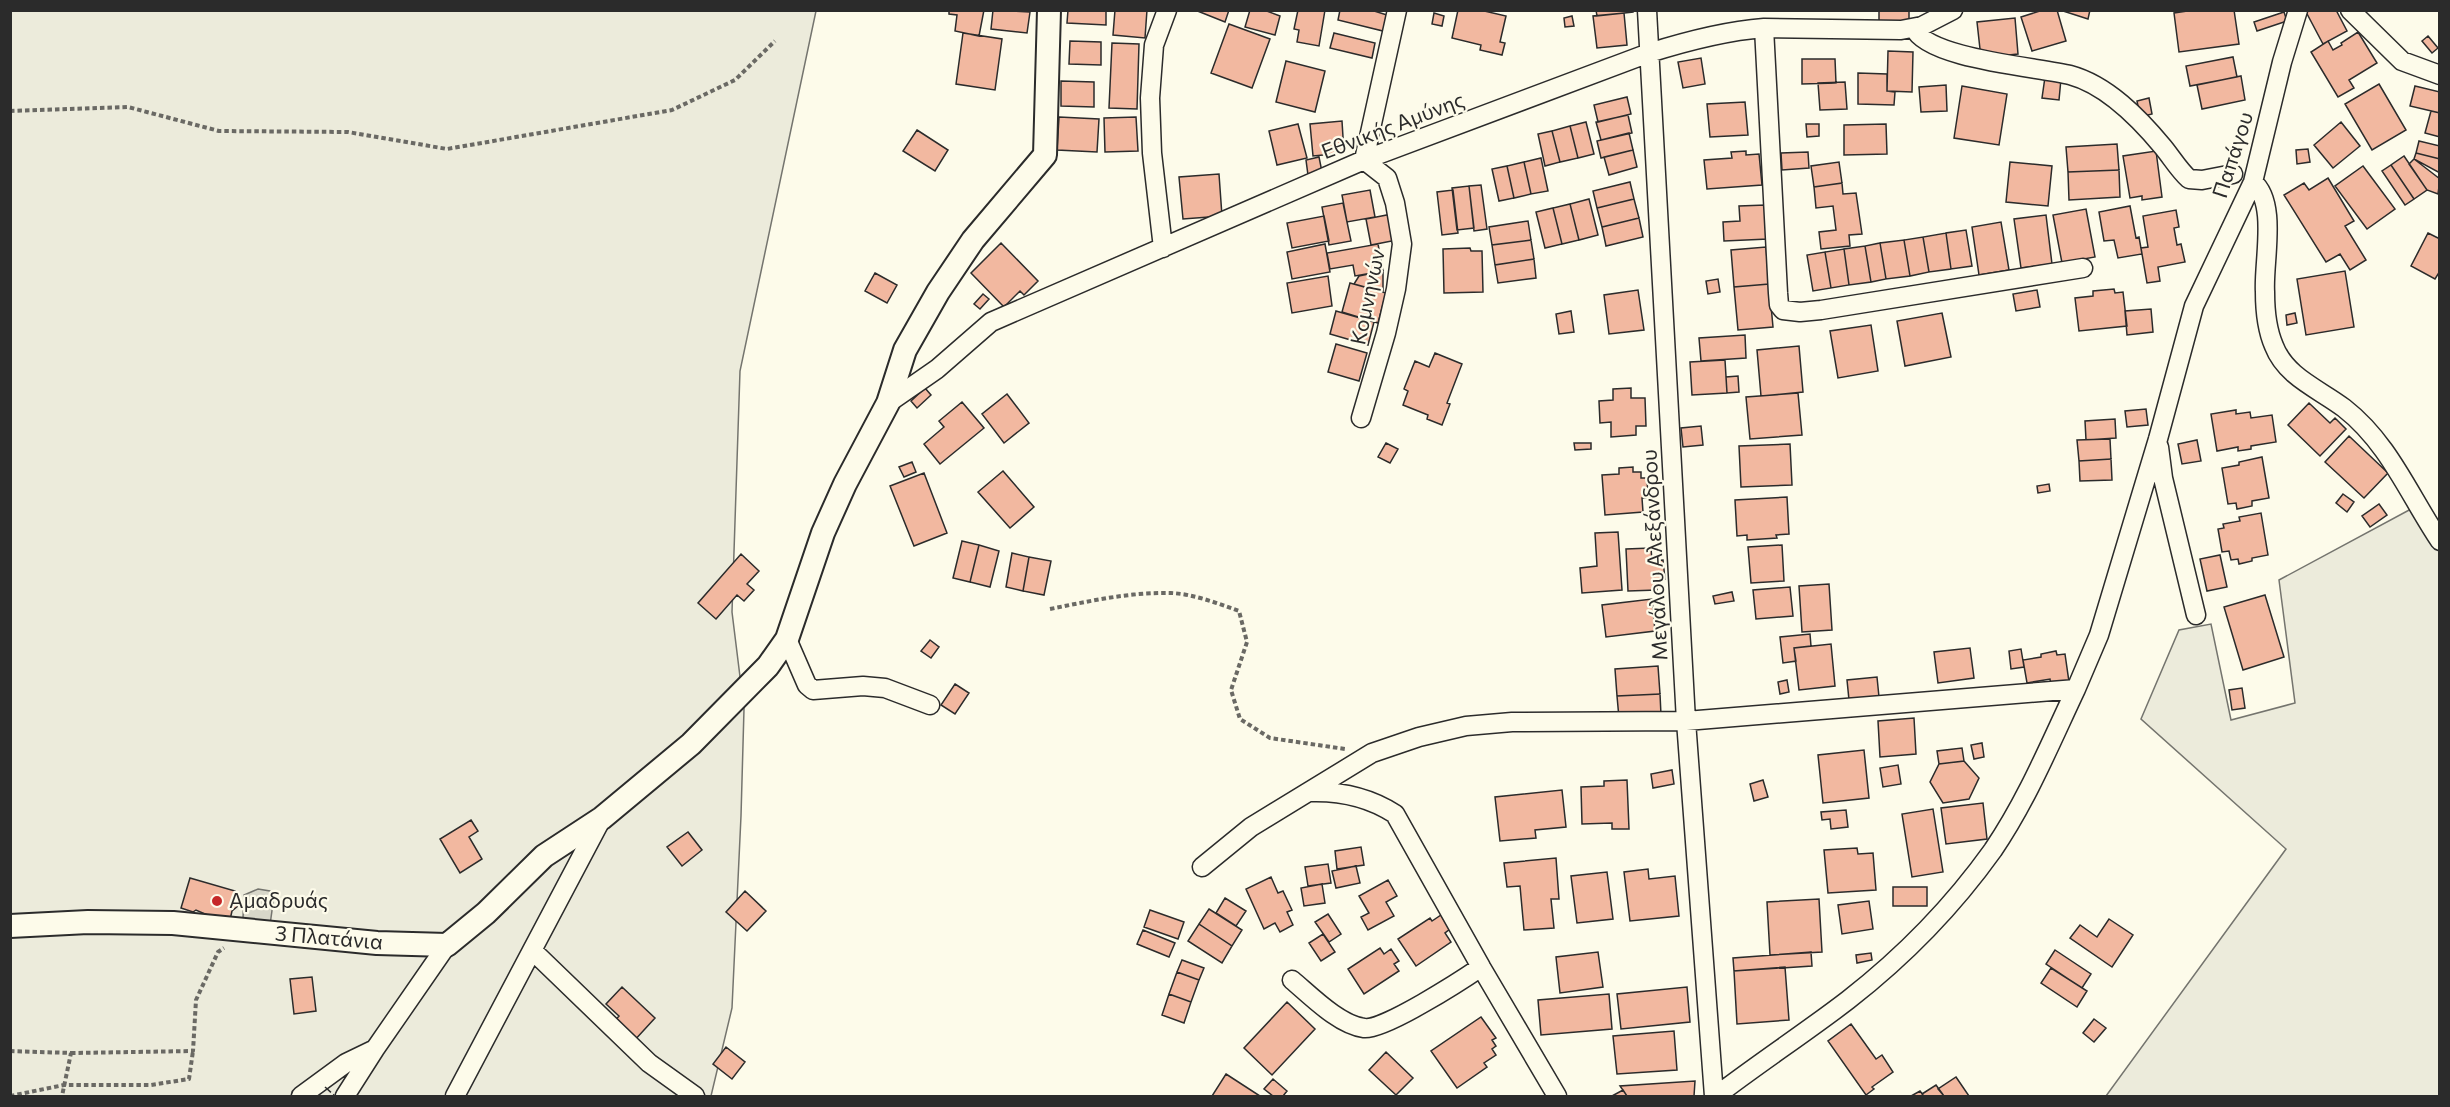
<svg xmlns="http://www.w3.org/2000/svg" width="2450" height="1107" font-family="Commissioner,sans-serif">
<rect width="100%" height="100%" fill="#fdfbea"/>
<path fill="#ecebdb" stroke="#74746e" stroke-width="1.5" d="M10,11H816L740,371L732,612L744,709L741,816L732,1008L711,1096H11Z
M2411,509L2439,540V1096H2106L2286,849L2141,719L2179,630L2211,624L2231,720L2295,703L2279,580Z"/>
<path fill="#d8d7c9" stroke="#74746e" stroke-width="1.5" d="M258,889L270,891L274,896L270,925L247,923L243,918L244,895Z"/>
<path fill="#f2b8a0" stroke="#2b2b2b" stroke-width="1.5" d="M949,10H984L979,36L955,31L957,15L949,14Z
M993,10L1030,12L1027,33L991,29Z
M1068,10H1106V25L1067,23Z
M1115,10H1147L1145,38L1113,35Z
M1195,10H1229L1225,22Z
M1250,10H1264L1280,16L1275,35L1245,27Z
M1298,10H1325L1319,46L1297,42L1299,30L1294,29Z
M1340,10H1371L1387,15L1383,31L1338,20Z
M1458,10H1480L1506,16L1500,42L1505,43L1502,55L1480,50L1481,45L1452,38Z
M1596,10H1633V12L1597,16Z
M1879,10H1909V23H1879Z
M2043,10H2057L2066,41L2032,51L2021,17Z
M2060,10H2090L2088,19Z
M2194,10H2234L2239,44L2179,52L2174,13Z
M2305,10H2336L2347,31L2323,44Z
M2284,12L2287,21L2257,31L2254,22Z
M1434,13L1444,16L1442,26L1432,24Z
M1624,13L1627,45L1597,48L1593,16Z
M1572,16L1574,26L1565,27L1564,18Z
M2015,18L2018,54L1981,58L1977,22Z
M1229,24L1270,39L1252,88L1211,73Z
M2358,32L2377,63L2349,80L2354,88L2338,97L2311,52L2328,41L2333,50L2342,45L2341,43Z
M963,33L1002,39L995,90L956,84Z
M1334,33L1375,43L1372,58L1330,48Z
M2428,36L2438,48L2432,53L2422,41Z
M1070,41L1101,42V65L1069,64Z
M1112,43L1139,44L1137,109L1109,108Z
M1888,51L1913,52L1912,92L1887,91Z
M2233,57L2237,77L2190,86L2186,66Z
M1701,58L1705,84L1683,88L1678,62Z
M1802,59H1835L1836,83L1802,84Z
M1286,61L1325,71L1315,112L1276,102Z
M1858,73L1887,74V91L1895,92L1894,105L1858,104Z
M2241,76L2245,100L2202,109L2197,85Z
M2045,77L2061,79L2059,100L2042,98Z
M1061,81L1094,82V107L1061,106Z
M1845,82L1847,109L1820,110L1818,83Z
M2379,84L2406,130L2372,150L2345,104Z
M1946,85L1947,111L1921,112L1919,87Z
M1962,86L2007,94L1999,145L1954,138Z
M2415,86L2440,92V113L2410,106Z
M1627,97L1631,114L1598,122L1594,105Z
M2149,98L2152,114L2140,117L2137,101Z
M1745,102L1748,135L1710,137L1707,104Z
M2431,111L2440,113V137L2425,133Z
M1628,115L1632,133L1601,140L1596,122Z
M1059,117L1099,119L1097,152L1057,150Z
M1136,117L1138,151L1105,152L1104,118Z
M1342,121L1344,153L1313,156L1310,124Z
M1586,122L1594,154L1578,158L1570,126Z
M2341,122L2360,146L2333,168L2314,145Z
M1298,124L1307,158L1277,165L1269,131Z
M1806,124H1819V136L1807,137Z
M1886,124L1887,154L1844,155V125Z
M1570,126L1578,158L1560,162L1552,131Z
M917,130L948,150L935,171L903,151Z
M1552,131L1560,162L1545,166L1538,134Z
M1629,133L1633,150L1601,158L1597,141Z
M2419,141L2440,146V159L2416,153Z
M2117,144L2119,170L2068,172L2066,147Z
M2308,149L2310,162L2297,164L2296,150Z
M1633,150L1637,167L1609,175L1604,157Z
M1746,151V155L1759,154L1762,185L1707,189L1704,160L1732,158L1731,152Z
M2156,151L2162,197L2142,200V196L2130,198L2123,156Z
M1808,152L1809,168L1782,170L1781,153Z
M2416,153L2440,159V173L2414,159Z
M2404,156L2427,190L2414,199L2391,165Z
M1319,157L1322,172L1308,175L1306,160Z
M1541,158L1548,191L1531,194L1524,162Z
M2414,159L2440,179L2438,194L2427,190L2409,164Z
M1524,162L1531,194L1514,198L1507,166Z
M1839,162L1842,183L1814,187L1811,166Z
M2010,162L2052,166L2048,206L2006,202Z
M2391,165L2414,199L2405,205L2382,171Z
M1507,166L1514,198L1499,201L1492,169Z
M2363,166L2395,209L2367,229L2335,186Z
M2119,170L2120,197L2069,200L2068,172Z
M1219,174L1222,216L1183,219L1179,177Z
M2328,178L2354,221L2345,226L2366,260L2350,270L2340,254L2326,262L2284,195L2304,183L2309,190Z
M1630,182L1634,199L1597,208L1593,191Z
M1842,183L1843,194L1856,193L1862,234L1849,235L1850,246L1821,249L1819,232L1836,230L1833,206L1816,208L1814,187Z
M1481,185L1487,229L1474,231L1469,186Z
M1469,186L1474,228L1457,230L1452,188Z
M1370,190L1375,217L1347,222L1342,195Z
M1453,190L1458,233L1442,235L1437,192Z
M1589,199L1598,235L1579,240L1570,204Z
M1634,199L1639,218L1602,227L1597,208Z
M1343,203L1351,241L1329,245L1322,207Z
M1570,204L1579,240L1562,244L1553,208Z
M1766,205L1768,239L1724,241L1723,222L1740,221L1739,206Z
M2130,206L2136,238L2139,237L2142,254L2118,258L2114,240L2104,241L2099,212Z
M1553,208L1562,244L1545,248L1536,212Z
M2086,209L2095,257L2062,263L2053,215Z
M2176,210L2179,227L2174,228L2177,245L2181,244L2185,262L2158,267L2160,281L2147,283L2141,248L2148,247L2143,216Z
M1392,214L1397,240L1371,245L1366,219Z
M2046,215L2052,264L2021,268L2014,219Z
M1324,216L1329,241L1292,248L1287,223Z
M1639,218L1643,237L1606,246L1602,227Z
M1528,221L1531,240L1492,245L1489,227Z
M2001,222L2009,270L1979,275L1972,227Z
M1966,230L1972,266L1951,269L1946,233Z
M1946,233L1951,269L1929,272L1923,237Z
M2428,233L2440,239V271L2435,279L2411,266Z
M1923,237L1929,272L1910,276L1904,240Z
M1531,240L1534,259L1495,265L1492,245Z
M1904,240L1910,276L1886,279L1880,243Z
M1001,243L1038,281L1024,295L1020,291L1004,307L971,273Z
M1880,243L1886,279L1871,282L1865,246Z
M1325,244L1330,272L1292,279L1287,252Z
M1378,244L1383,271L1355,276L1353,265L1330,269L1327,253Z
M1865,246L1871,282L1849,285L1844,249Z
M1766,247L1769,284L1734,287L1731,250Z
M1470,248L1471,251H1482L1483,292L1444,293L1443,249Z
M1844,249L1849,285L1831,288L1825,252Z
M1825,252L1831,288L1813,291L1807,255Z
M1534,259L1536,278L1498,283L1495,265Z
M1383,271V292L1354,284L1359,276Z
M2345,271L2354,327L2306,335L2297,279Z
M875,273L897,285L887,303L865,291Z
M1328,276L1332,306L1292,313L1287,283Z
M1718,279L1720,292L1708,294L1706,281Z
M1350,283L1386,293L1378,323L1342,312Z
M1769,284L1773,327L1738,330L1734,287Z
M2114,289L2115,293L2123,292L2127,326L2079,331L2075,298L2093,296V291Z
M1638,290L1644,330L1609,334L1604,295Z
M2037,290L2040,307L2016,311L2013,294Z
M983,294L989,299L980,309L974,304Z
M2151,309L2153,332L2127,335L2125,311Z
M1336,311L1374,322L1368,345L1330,334Z
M1571,311L1574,332L1559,334L1556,314Z
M1942,313L1951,357L1905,366L1897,321Z
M2295,313L2297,323L2287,325L2286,315Z
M1871,325L1878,371L1838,378L1830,331Z
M1745,335L1746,358L1701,361L1699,338Z
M1336,344L1367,353L1359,381L1328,372Z
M1799,346L1803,392L1761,396L1757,350Z
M1435,353L1462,364L1447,403L1450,404L1442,425L1427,419L1428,415L1403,405L1408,391L1404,389L1415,361L1429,367Z
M1725,360L1727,393L1692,395L1690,362Z
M1738,376L1739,392L1727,393L1726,377Z
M925,388L931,395L917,408L911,401Z
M1631,388V398H1645L1646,426H1636V435L1611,437V422L1600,423L1599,401L1613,400V389Z
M1798,393L1802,435L1750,439L1746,397Z
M1007,394L1029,423L1004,443L982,414Z
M962,402L984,428L940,464L924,444L944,427L939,421Z
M2309,403L2330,423L2335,418L2346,429L2320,456L2288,425Z
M2146,409L2148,425L2127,427L2125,411Z
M2236,410V414L2250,412L2251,418L2272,415L2276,442L2251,446V449L2238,451V447L2217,451L2211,414Z
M2115,419L2116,438L2086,440L2085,421Z
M1701,426L1703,445L1683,447L1681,428Z
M2349,436L2388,473L2364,498L2325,462Z
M2110,439L2111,459L2079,461L2077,440Z
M2197,440L2201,461L2182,464L2178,444Z
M1386,443L1398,449L1390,463L1378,457Z
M1574,443H1591V449L1575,450Z
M1790,444L1792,485L1741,487L1739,446Z
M2262,457L2269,498L2252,501V506L2237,509L2236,503L2228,504L2222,468L2239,465V462Z
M2111,459L2112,480L2080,481L2079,461Z
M912,462L916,472L904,477L899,467Z
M1633,467V472H1641V478H1647L1648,498H1642L1643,512L1605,515L1602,475L1619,474V468Z
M1003,471L1034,507L1010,528L978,492Z
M924,473L947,533L914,546L890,486Z
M2049,484L2050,491L2038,493L2037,486Z
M2343,494L2354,502L2347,512L2336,503Z
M1787,497L1789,534L1776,535L1777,538L1747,540V535L1737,536L1735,500Z
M2379,504L2387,515L2370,527L2362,516Z
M2261,513L2268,555L2252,558V561L2239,564L2238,559L2231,560L2229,551L2222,552L2218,529L2224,528L2223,524L2240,521L2239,517Z
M1618,532L1622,590L1582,593L1580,568L1597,566L1595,533Z
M962,541L979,545L970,582L953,578Z
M979,545L999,551L990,587L970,582Z
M1782,545L1784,581L1751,583L1748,547Z
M1651,548L1652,561L1663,560L1665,579L1657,580V590L1628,591L1626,549Z
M1012,553L1029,557L1023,591L1006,587Z
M741,554L759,571L747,584L754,590L744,601L737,595L716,619L698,603Z
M2220,555L2227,587L2207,591L2200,559Z
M1029,557L1051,561L1044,595L1023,591Z
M1829,584L1832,630L1802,632L1799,586Z
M1790,587L1793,616L1756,619L1753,590Z
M1732,592L1734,601L1715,604L1713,596Z
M2265,595L2284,657L2243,670L2224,607Z
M1652,599L1655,631L1606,637L1602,605Z
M1810,634L1811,646L1794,648L1796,661L1783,663L1780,637Z
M930,640L939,647L931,658L921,651Z
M1831,644L1835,686L1799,690L1794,648Z
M1970,648L1974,678L1938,683L1934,652Z
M2021,649L2024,667L2011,669L2009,651Z
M2056,651L2057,655L2065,654L2069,682L2051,685L2050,679L2027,683L2023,660L2041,657V654Z
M1658,666L1660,694L1617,696L1615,669Z
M1877,677L1879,697L1849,700L1847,680Z
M1787,680L1789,692L1780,694L1778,682Z
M955,684L969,693L955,714L941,705Z
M2242,688L2245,708L2232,710L2229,690Z
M1660,694L1661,715L1619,718L1617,696Z
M1914,718L1916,754L1880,757L1878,721Z
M1982,743L1984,757L1974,759L1971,745Z
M1962,748L1964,761L1939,764L1937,751Z
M1864,750L1869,798L1823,803L1818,755Z
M1964,761L1979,778L1969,799L1943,803L1930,782L1939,764Z
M1898,765L1901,784L1883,787L1880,768Z
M1672,770L1674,784L1653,788L1651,774Z
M1627,780L1629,829H1612V823L1582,824L1581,787L1604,786V781Z
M1763,780L1768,797L1754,801L1750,784Z
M1562,790L1566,827L1535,830L1536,838L1500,841L1495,797Z
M1983,803L1987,839L1946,844L1941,808Z
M1933,809L1943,872L1912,877L1902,814Z
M1846,810L1848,827L1831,829L1830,819L1822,820L1821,812Z
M471,820L478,831L469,837L482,859L460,873L440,839Z
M688,832L702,850L682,866L667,847Z
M1361,847L1364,865L1337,869L1335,851Z
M1857,848L1858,854L1873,853L1876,890L1828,893L1824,850Z
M1556,858L1559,899H1551L1554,928L1524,930L1520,886L1507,887L1504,863Z
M1328,864L1331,883L1308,886L1305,867Z
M1356,866L1360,883L1336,888L1332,871Z
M1648,869L1649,879L1675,876L1679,916L1630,921L1624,872Z
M1607,872L1613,919L1577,923L1571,876Z
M1271,877L1278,893L1283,891L1292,910L1287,912L1293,925L1280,932L1275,923L1264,929L1246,889Z
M190,878L235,891L233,900L238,906L232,911L230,920L212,917L196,910L193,912L181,908Z
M1388,880L1397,896L1386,902L1394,916L1368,930L1361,917L1369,913L1359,896Z
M1322,884L1325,903L1304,906L1301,888Z
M1893,887H1927V906H1893Z
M745,891L766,911L747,931L726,912Z
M1225,898L1246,911L1236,926L1216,913Z
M1819,899L1822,952L1770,955L1767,902Z
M1869,901L1873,929L1842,934L1838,905Z
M1209,909L1242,930L1232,946L1199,924Z
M1150,910L1184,922L1178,939L1144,927Z
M1328,914L1341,934L1329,942L1315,922Z
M1441,915L1450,929L1445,933L1451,942L1416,966L1398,939L1430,918L1432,921Z
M2109,919L2133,935L2112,967L2070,938L2080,925L2097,937Z
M1199,924L1232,946L1222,963L1188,941Z
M1143,930L1175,943L1169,957L1137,944Z
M1323,934L1335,952L1321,961L1309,943Z
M1380,948L1384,954L1391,949L1399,961L1394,964L1399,971L1364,994L1348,969Z
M2055,950L2091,974L2082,988L2046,964Z
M1598,952L1603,987L1560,993L1556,957Z
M1811,952L1812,966L1734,971L1733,958Z
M1871,953L1872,960L1857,963L1856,955Z
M1182,960L1204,968L1199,980L1177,972Z
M1785,967L1789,1020L1737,1024L1734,971Z
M2051,968L2087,991L2077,1007L2041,983Z
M1177,972L1199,980L1191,1002L1169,994Z
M312,977L316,1011L294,1014L290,979Z
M622,987L655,1018L633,1042L613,1023L619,1016L606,1004Z
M1687,987L1690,1022L1621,1029L1617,994Z
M1169,994L1191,1002L1184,1023L1162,1015Z
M1609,994L1612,1029L1541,1035L1538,1000Z
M1287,1002L1315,1029L1272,1075L1244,1048Z
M1481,1017L1496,1038L1492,1040L1496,1046L1492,1049L1496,1055L1484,1063L1487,1067L1457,1088L1431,1051Z
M2094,1019L2106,1028L2094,1042L2083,1033Z
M1851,1024L1876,1059L1882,1055L1893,1072L1872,1087L1874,1089L1866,1095L1828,1041Z
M1674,1031L1677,1070L1617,1074L1613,1036Z
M726,1047L745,1062L732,1079L713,1064Z
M1386,1052L1413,1078L1396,1095L1369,1070Z
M1226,1074L1260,1096H1212Z
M1956,1077L1969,1096H1944L1938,1089Z
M1273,1079L1287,1091L1283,1096H1273L1264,1089Z
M1695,1081L1694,1096H1627L1620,1086Z
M1936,1085L1944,1096H1924L1922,1094Z
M1623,1090L1627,1096H1612Z
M1920,1091L1924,1096H1911Z"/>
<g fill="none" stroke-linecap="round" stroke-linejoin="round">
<defs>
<path id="minor" d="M1647,10L1686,721L1714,1096
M2350,10L2402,61L2440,75
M1764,28L1778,293L1779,305L1783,310L1800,312L1821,310L2083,268
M1914,28C1927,59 2038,67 2070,75C2107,85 2139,118 2163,147C2172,158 2179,170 2189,179L2202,180L2233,174
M2253,182C2278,203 2263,262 2265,292C2265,309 2267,330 2274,346C2286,377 2319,389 2344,408C2389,443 2409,495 2440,541
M1163,248L1152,153L1150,98L1154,45L1167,10
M888,403L937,369L991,322L1364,160L1649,53C1687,41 1725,31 1764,28L1901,30L1922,26L1953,10
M1361,418L1386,333L1396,289L1402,244L1395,203L1387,178L1364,160L1397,10
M2159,447L2163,478L2196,615
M787,639L807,685L813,690L863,686L885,688L930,705
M2076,689L2099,635L2158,439L2194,306L2253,182L2282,62L2298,10
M1310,792C1341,791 1369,797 1395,814L1481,967
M1202,867L1251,827L1372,753L1419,737L1466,726L1512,722L1686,721L2076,689C2050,744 2027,800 1993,850C1953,906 1902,958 1848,1000C1805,1033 1759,1063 1716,1096
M533,951L649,1063L695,1096
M1292,980C1310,995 1339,1025 1364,1028C1383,1031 1462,980 1481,967L1557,1096
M301,1096L346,1063L375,1049
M345,1096L375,1049L447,945
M455,1096L602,818"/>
<path id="tertiary" d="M10,926L88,922L173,923L377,943L447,945L486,913L544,856L602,818L691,744L768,666L787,639L823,533L845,484L888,403L905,350L938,292L973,240L1045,155L1049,10"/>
</defs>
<use href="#minor" stroke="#2b2b2b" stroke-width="21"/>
<use href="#tertiary" stroke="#2b2b2b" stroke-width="26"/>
<path stroke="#6a6964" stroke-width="4" stroke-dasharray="4.5 3" stroke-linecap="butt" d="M10,111L128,107L219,131L348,132L447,149L672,110L735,80L775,41
M1050,609C1090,601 1130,592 1171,593C1193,594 1217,603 1239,611L1247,642L1231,690L1240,719L1270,738L1345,749
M10,1051L71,1053L62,1096
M71,1053L193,1051L196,1000L218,952L224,948
M10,1096L64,1085H151L189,1079L193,1051"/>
<use href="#minor" stroke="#fdfbea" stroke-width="18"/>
<use href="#tertiary" stroke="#fdfbea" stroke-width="22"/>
<path stroke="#2b2b2b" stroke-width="1.5" stroke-dasharray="8 3" stroke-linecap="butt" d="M325,1087L335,1096"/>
</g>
<circle fill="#c62828" stroke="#fdfbea" stroke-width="2" cx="217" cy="901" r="6"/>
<g text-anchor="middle" stroke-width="4.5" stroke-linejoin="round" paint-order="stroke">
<g font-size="21" fill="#2b2b2b" stroke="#fdfbea">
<text transform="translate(1393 126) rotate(-21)" y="7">Εθνικής Αμύνης</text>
<text transform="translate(2233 155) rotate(-72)" y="7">Παπάγου</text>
<text transform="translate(1368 297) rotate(-78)" y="7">Κομνηνών</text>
<text transform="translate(1655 555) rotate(-93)" y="7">Μεγάλου Αλεξάνδρου</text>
<text transform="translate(329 938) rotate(5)" y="7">3 Πλατάνια</text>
</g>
<g font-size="21" fill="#2b2b2b" stroke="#fdfbea" text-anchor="start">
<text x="229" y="908">Αμαδρυάς</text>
</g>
</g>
<rect width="2450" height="1107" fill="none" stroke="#2b2b2b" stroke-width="24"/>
</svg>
